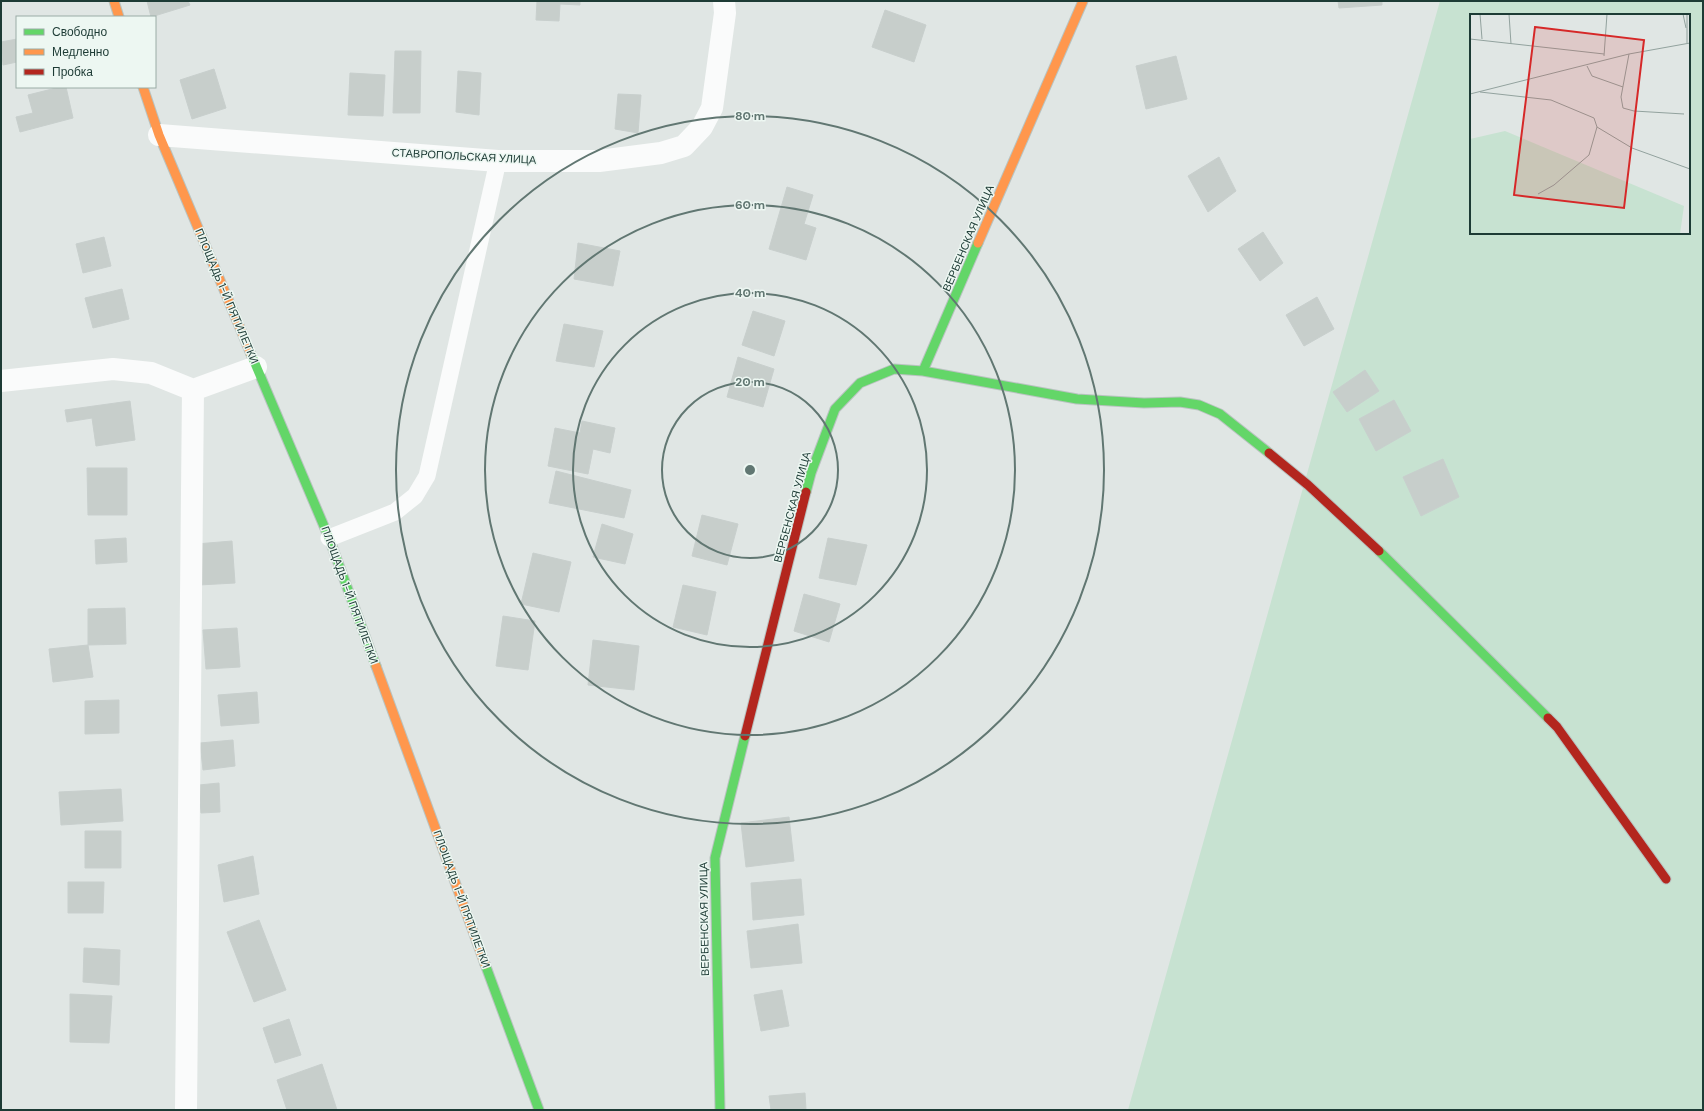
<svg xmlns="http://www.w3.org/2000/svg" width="1704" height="1111" font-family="'DM Sans',sans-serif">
<rect width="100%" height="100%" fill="#e0e6e4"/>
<path fill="#c7e2d1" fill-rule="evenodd" d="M1440,1H1703V1110H1128ZM1471,15H1689V233H1471Z"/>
<path fill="#c7cecb" stroke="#c8cfcd" d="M147,1H188L190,5L151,17Z
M537,1H580V5L560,4L559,21L536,20Z
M1338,1H1382V5L1339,8Z
M885,10L926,25L914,62L872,47Z
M17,39V62L3,65L1,42Z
M395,51H421L420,113H393Z
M1176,56L1187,99L1146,109L1136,66Z
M214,69L226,108L192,119L180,80Z
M458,71L481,73L479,115L456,112Z
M350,73L385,75L383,116L348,115Z
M60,87H66L73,118L20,132L16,117L33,113L28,95Z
M618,94L641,95L638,133L615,129Z
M1219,157L1236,191L1208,212L1188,176Z
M787,187L813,195L804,224L816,228L806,260L769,249Z
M1263,232L1283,263L1260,281L1238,249Z
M104,237L111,266L83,273L76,244Z
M578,243L620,251L613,286L574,279Z
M122,289L129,319L93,328L85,298Z
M1317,297L1334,329L1304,346L1286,315Z
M753,311L785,321L774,356L742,345Z
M564,324L603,331L594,367L556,361Z
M738,357L774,369L763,407L727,397Z
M1365,370L1379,391L1347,412L1333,392Z
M1394,400L1411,431L1376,451L1359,419Z
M130,401L135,440L96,446L92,418L67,422L65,410Z
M582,421L615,428L610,453L593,449L588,474L548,466L555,428L580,433Z
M1443,459L1459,497L1421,516L1403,477Z
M87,468H127V515H88Z
M556,471L631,490L624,518L549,503Z
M702,515L738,524L727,565L692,556Z
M602,524L633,534L625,564L593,557Z
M126,538L127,562L96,564L95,540Z
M828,538L867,545L856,585L819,578Z
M232,541L235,583L199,585L196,544Z
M533,553L571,562L559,612L521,604Z
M683,585L716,592L707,635L673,627Z
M804,594L840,604L829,642L794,631Z
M125,608L126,644L88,645V609Z
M503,616L535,621L528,670L496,666Z
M237,628L240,667L206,669L203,630Z
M593,640L639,646L634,690L588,685Z
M88,645L93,677L53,682L49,649Z
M257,692L259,723L221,726L218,695Z
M119,700V733L85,734V701Z
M233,740L235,766L203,770L200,743Z
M219,783L220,812L201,813L199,785Z
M121,789L123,821L61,825L59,792Z
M789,817L794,861L746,867L741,823Z
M85,831H121V868H85Z
M253,856L259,894L224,902L218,865Z
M801,879L804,915L753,920L751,883Z
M68,882H104L103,913H68Z
M259,920L286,990L254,1002L227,932Z
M798,924L802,963L751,968L747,931Z
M84,948L120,950L119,985L83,982Z
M782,990L789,1026L761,1031L754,995Z
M70,994L112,996L109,1043L70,1042Z
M289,1019L301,1055L275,1063L263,1028Z
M322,1064L337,1110H287L277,1080Z
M805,1093L806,1110H771L769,1096Z"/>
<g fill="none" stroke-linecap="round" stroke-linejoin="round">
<defs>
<path id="fast" d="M251,354L329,538L376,666
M923,371L1077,399L1144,403L1180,402L1199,405L1220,414L1269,453
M806,492L811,473L835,409L860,383L894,369L923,371L978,243
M1379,551L1548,718
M485,964L539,1110
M720,1110L715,858L745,736"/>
<path id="slow" d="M114,1L119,17
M143,87L159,135L251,354
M978,243L1083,1
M376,666L485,964"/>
<path id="jam" d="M1269,453L1308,485L1379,551
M1548,718L1557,727L1666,879
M745,736L806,492"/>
</defs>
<use href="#fast" stroke="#b9c3c0" stroke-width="11"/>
<use href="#slow" stroke="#b9c3c0" stroke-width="11"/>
<use href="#jam" stroke="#b9c3c0" stroke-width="11"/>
<path stroke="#fafbfb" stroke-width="17" d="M329,538L395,512L415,496L427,476L498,161"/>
<path stroke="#fafbfb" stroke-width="22" d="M159,135L498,161H599L661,153L684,146L702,127L712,108L725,13L724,1
M1,381L113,369L151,373L193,390L256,367
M186,1110L193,390"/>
<use href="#fast" stroke="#63d668" stroke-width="9"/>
<use href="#slow" stroke="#ff974d" stroke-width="9"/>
<use href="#jam" stroke="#b3261e" stroke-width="9"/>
</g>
<g fill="none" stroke="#617772" stroke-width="2">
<circle cx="750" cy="470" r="88"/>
<circle cx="750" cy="470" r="177"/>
<circle cx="750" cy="470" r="265"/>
<circle cx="750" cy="470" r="354"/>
</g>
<g text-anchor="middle" stroke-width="3" stroke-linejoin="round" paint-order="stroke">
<g font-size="11" fill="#1d3b35" stroke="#edf7f2">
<text transform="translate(464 156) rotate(3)" y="4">СТАВРОПОЛЬСКАЯ УЛИЦА</text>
<text transform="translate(968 238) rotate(-67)" y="4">ВЕРБЕНСКАЯ УЛИЦА</text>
<text transform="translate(227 296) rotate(67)" y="4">ПЛОЩАДЬ 1-Й ПЯТИЛЕТКИ</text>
<text transform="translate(792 507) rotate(-75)" y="4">ВЕРБЕНСКАЯ УЛИЦА</text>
<text transform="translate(350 595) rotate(70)" y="4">ПЛОЩАДЬ 1-Й ПЯТИЛЕТКИ</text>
<text transform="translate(462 899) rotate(70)" y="4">ПЛОЩАДЬ 1-Й ПЯТИЛЕТКИ</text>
<text transform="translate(704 919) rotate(-91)" y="4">ВЕРБЕНСКАЯ УЛИЦА</text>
</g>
</g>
<g transform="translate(1470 14)">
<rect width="220" height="220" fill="#e0e6e4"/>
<path d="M35,117L214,192L210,220H0V125Z" fill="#c7e2d1"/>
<path fill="none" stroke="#92a29e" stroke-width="1" d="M10,0L12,25M39,0L41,30M213,0L216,14M0,25L134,40M217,29V0M159,40L151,83L153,94L164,97L214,100M134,42L137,0M117,52L122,62L153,73M10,78L81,86L124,104L127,113L162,134L220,155M0,80L159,40L220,29M68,180L84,171L119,141L127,113"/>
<path fill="#d62828" fill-opacity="0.15" stroke="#d62828" stroke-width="2" d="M65,13L174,26L154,194L44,181Z"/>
<rect width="220" height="220" fill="none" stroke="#1d3b35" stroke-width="2"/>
</g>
<circle cx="750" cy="470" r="6" fill="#617772" stroke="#edf7f2" stroke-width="2"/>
<g font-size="12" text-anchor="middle" font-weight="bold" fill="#617772" stroke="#edf7f2" stroke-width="3" stroke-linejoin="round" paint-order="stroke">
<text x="750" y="120">80 m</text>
<text x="750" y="209">60 m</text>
<text x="750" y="297">40 m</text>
<text x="750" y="386">20 m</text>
</g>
<rect width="1704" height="1111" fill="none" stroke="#1d3b35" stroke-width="4"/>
<rect x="16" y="16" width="140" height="72" fill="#edf7f2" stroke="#9aaca6"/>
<rect x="24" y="29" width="20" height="6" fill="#63d668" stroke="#9aaca6"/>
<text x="52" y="36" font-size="12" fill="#1d3b35">Свободно</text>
<rect x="24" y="49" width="20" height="6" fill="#ff974d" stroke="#9aaca6"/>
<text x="52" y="56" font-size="12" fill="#1d3b35">Медленно</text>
<rect x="24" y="69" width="20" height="6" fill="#b3261e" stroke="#9aaca6"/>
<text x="52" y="76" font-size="12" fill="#1d3b35">Пробка</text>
</svg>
